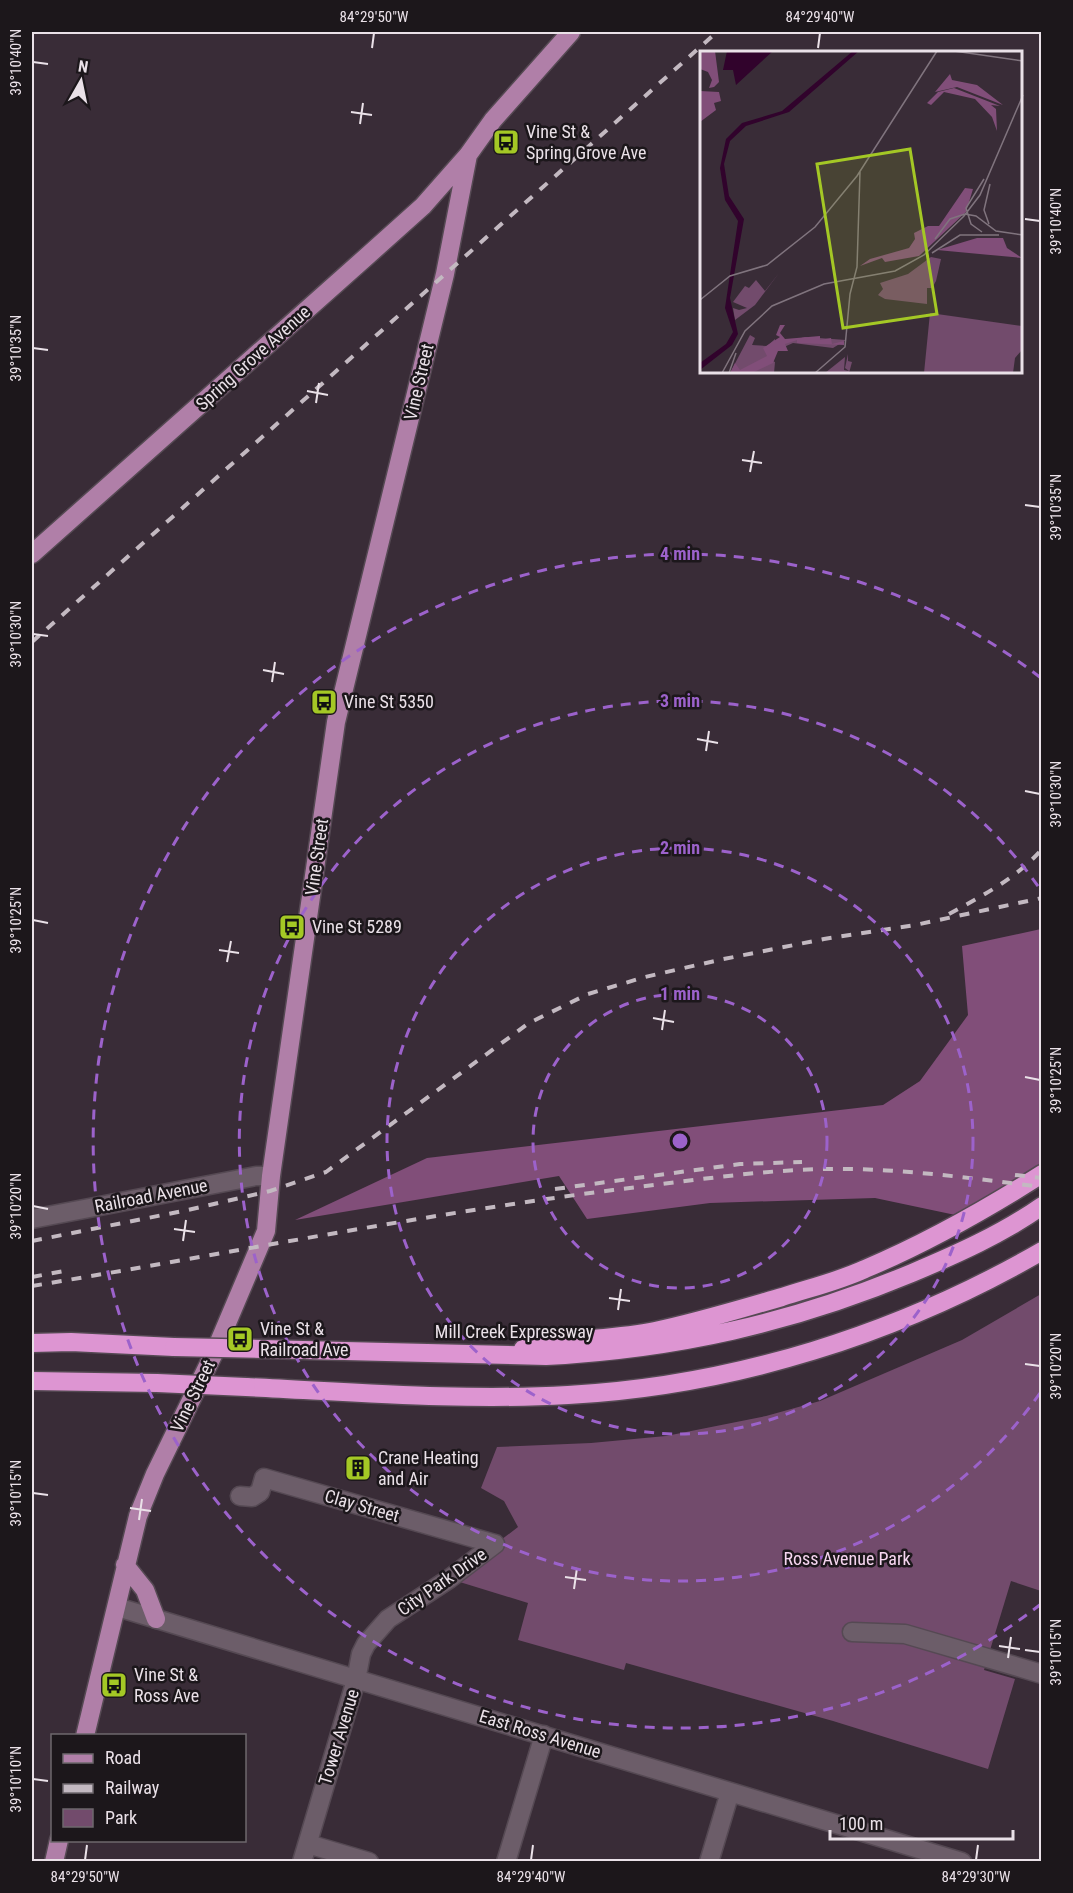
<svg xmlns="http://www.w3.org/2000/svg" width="1073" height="1893" font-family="'Roboto Condensed',sans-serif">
<rect width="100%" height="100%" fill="#392c37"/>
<path fill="#724b6c" d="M1041,1294V1591L1011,1581L984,1670L1015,1679L988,1769L833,1721L626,1663L624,1670L518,1640L528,1603L450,1579L518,1527L504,1501L481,1488L497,1447L591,1443L666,1436L766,1416L820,1401L962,1340Z"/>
<path fill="#814e79" d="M1041,929V1183L979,1220L875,1198L710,1203L587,1219L559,1176L295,1220L427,1158L883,1105L920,1081L968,1015L962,946Z"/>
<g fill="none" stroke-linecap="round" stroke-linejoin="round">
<defs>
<path id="minor" d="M32,1219L256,1176H271
M240,1496L252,1497L260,1492L264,1478L495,1544
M117,1607L962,1862
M852,1632L905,1634L1042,1674
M308,1844L369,1862
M302,1862L356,1680L361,1654L366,1644L388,1619L449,1579L495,1544
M506,1862L544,1735
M709,1862L730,1792"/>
<path id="major" d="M32,554L365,258L423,206L468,155
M125,1565L145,1590L156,1619
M85,1736L138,1516L155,1474L216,1349L266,1231L271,1176L336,722L445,274L468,155L493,120L571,32
M54,1862L59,1840"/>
<path id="highway" d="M32,1343L71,1342L174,1347
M262,1349L546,1356C676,1349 792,1323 912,1273C957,1254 1002,1234 1042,1206
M523,1349C566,1338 611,1340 655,1331C698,1322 740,1309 782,1297C810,1288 839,1281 865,1269C927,1243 985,1210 1042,1174
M32,1381L157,1383
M246,1387C353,1392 461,1401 568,1395C734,1386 898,1334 1042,1251"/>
</defs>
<use href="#minor" stroke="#554953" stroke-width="21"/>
<use href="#major" stroke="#554953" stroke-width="21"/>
<use href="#highway" stroke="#554953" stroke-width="21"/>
<use href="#minor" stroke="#6c5d69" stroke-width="18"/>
<use href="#major" stroke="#b07fa8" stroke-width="18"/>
<use href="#highway" stroke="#dd95d2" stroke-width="18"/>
<path stroke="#c3b9c1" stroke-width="4" stroke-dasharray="10 10" stroke-linecap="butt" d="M32,642L717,32
M949,914C982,896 1017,878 1042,849
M1015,1175L1042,1178
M555,1189L740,1164L802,1162
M32,1241L188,1210L270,1191L326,1172L529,1023L588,994L645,977L719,960L824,939L915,925L1042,898
M32,1277L64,1271
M32,1286C226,1254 418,1215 613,1190C684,1182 756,1170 827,1169C899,1168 970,1178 1042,1187"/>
<defs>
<path id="highway-bridge" d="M174,1347L262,1349
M157,1383L246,1387"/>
</defs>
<use href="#highway-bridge" stroke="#554953" stroke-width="21" stroke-linecap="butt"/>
<use href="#highway-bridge" stroke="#dd95d2" stroke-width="18"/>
</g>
<path fill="none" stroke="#eae1e8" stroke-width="2" d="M372,48L374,33M818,48L820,33M33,62L48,64M351,112L372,115M360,124L363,103M1025,219L1040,221M33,348L48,350M307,391L328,395M316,403L319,383M742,460L762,463M750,472L754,451M1025,505L1040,507M33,634L48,636M263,670L284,674M272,682L275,662M697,739L718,743M706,751L709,731M1025,791L1040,794M33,920L48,923M219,950L239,953M227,962L231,941M653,1018L674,1022M662,1030L665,1010M1025,1077L1040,1080M33,1206L48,1209M174,1229L195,1232M183,1241L186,1220M609,1298L630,1301M618,1310L621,1289M1025,1364L1040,1366M33,1493L48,1495M130,1508L151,1511M139,1520L142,1499M565,1577L586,1580M574,1589L577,1568M999,1646L1020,1649M1025,1650L1040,1652M1008,1658L1011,1637M33,1779L48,1781M85,1860L87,1845M531,1860L533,1845M976,1860L978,1845"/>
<g fill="none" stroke="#9c62cb" stroke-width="3" stroke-dasharray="10 8">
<circle cx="680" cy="1141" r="147"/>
<circle cx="680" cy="1141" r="293"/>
<path d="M1040 1393A440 440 0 1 1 1040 889"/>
<path d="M1041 1604A587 587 0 1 1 1041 678"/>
</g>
<defs>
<symbol id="bus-square" viewBox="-11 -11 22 22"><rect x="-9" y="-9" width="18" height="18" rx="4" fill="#a4c825" stroke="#1c171b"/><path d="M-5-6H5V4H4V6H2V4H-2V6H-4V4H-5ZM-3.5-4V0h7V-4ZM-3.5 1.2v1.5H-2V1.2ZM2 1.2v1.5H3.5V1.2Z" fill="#111"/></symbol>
<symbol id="building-square" viewBox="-11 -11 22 22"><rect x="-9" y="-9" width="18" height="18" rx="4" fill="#a4c825" stroke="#1c171b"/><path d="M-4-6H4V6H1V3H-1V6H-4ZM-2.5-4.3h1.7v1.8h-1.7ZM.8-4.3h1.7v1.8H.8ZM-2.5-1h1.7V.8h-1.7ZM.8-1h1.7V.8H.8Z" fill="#111"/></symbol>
</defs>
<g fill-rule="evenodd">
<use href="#bus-square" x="491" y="127" width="30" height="30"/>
<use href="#bus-square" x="309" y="687" width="30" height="30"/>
<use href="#bus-square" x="277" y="912" width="30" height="30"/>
<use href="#bus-square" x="225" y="1324" width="30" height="30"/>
<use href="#building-square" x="343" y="1453" width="30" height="30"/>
<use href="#bus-square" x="99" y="1670" width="30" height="30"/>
</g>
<g text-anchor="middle" stroke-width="5" stroke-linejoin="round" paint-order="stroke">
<g font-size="18" fill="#eae1e8" stroke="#1c171b" text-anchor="start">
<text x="526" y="138">Vine St &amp;<tspan x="526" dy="21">Spring Grove Ave</tspan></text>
<text x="344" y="708">Vine St 5350</text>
<text x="312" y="933">Vine St 5289</text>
<text x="260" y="1335">Vine St &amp;<tspan x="260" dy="21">Railroad Ave</tspan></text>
<text x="378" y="1464">Crane Heating<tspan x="378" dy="21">and Air</tspan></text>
<text x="134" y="1681">Vine St &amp;<tspan x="134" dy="21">Ross Ave</tspan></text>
</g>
<g font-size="18" fill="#eae1e8" stroke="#1c171b">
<text transform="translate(253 358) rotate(-42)" y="6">Spring Grove Avenue</text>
<text transform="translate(419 382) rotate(-77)" y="6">Vine Street</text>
<text transform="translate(317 857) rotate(-82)" y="6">Vine Street</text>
<text transform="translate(151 1196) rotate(-11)" y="6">Railroad Avenue</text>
<text x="514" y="1338">Mill Creek Expressway</text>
<text transform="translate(193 1396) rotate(-64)" y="6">Vine Street</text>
<text transform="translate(362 1506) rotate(16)" y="6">Clay Street</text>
<text transform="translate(442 1582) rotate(-35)" y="6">City Park Drive</text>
<text transform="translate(540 1734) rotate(17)" y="6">East Ross Avenue</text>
<text transform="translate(339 1737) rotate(-73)" y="6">Tower Avenue</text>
</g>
<g font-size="18" fill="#f6d6f0" stroke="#1c171b">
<text x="847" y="1565">Ross Avenue Park</text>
</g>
</g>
<g transform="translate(700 51)">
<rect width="322" height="322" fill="#392c37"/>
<path d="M231,206L241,208L236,230L232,237H227V253L185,248L178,244L183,238L180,232L208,223ZM79,222L55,254L35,269L33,257L39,259L47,257L33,251L45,235L49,237L56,229L65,240ZM230,262L322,275V299L315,307L313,322H224ZM50,284L55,287L52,294L67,295L75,288V294L105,286L146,289L133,297L93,292L75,300L70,309L75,311L74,322H30ZM148,303V310L152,311L149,322H125L145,306L144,319L149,320L145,317Z" fill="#724b6c"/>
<path d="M0,0H15L19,31L14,36L9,37L12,29L8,21L0,18ZM250,23L252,29L277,34L303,54L257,36L235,41ZM254,37L300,55L291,54L296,58L297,80L292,66L275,48L244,41L231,54L227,52L238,41ZM0,40L19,41L21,50L14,52L16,59L0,71ZM265,137L273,138L266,161L219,205L185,211L182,207L160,215L170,208L209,197L215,188L214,182L228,175H239ZM277,187H303L307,197L322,207L237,199ZM80,274H85L80,282L85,288L120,285V289L131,287L132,293L144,290V294L97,292V289L85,293L88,300H78L73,312L52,322H30L35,312L40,319L67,305L63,297L80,286L76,284Z" fill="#814e79"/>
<path d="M27,0H73L36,34L33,19H23ZM153,0H159L89,61L46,75L30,90L24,113L29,145L44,168L30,247L38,283L32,294L0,319V312L26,293L33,281L25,257L38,170L25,149L20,117L26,88L42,72L82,60Z" fill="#31032c"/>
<path fill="none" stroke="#80747e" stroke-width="1.5" d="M254,0L323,10M289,173L284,159L290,133M282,181L271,173L266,157L284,128M235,188L250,168L265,163L276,165L296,180L323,184M232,202L260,184H299M0,249L30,225L67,214L115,176L157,125L237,0M22,322L45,280L72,255L124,233L195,220L224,204L264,165L280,144L323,44M29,322L36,302M115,322L145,296L150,243L157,216L160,121"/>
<path fill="#a4c825" fill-opacity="0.15" stroke="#a4c825" stroke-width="3" d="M210,98L237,263L143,277L117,113Z"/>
<rect width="322" height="322" fill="none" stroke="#eae1e8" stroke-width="3"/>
</g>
<circle cx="680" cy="1141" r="9" fill="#9c62cb" stroke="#1c171b" stroke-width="3"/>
<g font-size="18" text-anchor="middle" font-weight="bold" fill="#9c62cb" stroke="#1c171b" stroke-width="5" stroke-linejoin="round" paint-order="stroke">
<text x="680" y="560">4 min</text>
<text x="680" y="707">3 min</text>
<text x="680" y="854">2 min</text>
<text x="680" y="1000">1 min</text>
</g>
<rect width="1073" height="1893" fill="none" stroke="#1c171b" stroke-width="66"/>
<rect x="51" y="1734" width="195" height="108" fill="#1c171b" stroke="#6e686d" stroke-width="1.5"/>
<rect x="63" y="1754" width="30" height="9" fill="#b07fa8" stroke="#6e686d" stroke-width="1.5"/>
<text x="105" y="1764" font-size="18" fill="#eae1e8">Road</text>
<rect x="63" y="1784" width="30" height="9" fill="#c3b9c1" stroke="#6e686d" stroke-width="1.5"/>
<text x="105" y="1794" font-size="18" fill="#eae1e8">Railway</text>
<rect x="63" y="1809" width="30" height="18" fill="#724b6c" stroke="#6e686d" stroke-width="1.5"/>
<text x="105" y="1824" font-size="18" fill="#eae1e8">Park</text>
<g transform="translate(81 81) rotate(9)" stroke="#1c171b" stroke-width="4.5" paint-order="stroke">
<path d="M0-4.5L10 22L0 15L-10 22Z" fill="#eae1e8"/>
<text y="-9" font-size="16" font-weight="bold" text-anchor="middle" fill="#eae1e8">N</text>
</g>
<path d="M830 1830v9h183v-9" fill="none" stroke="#eae1e8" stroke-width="3"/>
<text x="839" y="1830" font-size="18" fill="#eae1e8" stroke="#1c171b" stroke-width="4.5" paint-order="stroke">100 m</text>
<rect x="33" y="33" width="1007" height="1827" fill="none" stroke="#eae1e8" stroke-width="2"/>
<g font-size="15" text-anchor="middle" fill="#eae1e8">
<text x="374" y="22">84°29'50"W</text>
<text x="820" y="22">84°29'40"W</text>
<text transform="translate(16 62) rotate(-90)" y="5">39°10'40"N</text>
<text transform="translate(1056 221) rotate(-90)" y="5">39°10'40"N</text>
<text transform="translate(16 348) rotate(-90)" y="5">39°10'35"N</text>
<text transform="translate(1056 507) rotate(-90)" y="5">39°10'35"N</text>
<text transform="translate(16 634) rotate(-90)" y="5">39°10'30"N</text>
<text transform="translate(1056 794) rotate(-90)" y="5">39°10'30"N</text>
<text transform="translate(16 920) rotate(-90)" y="5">39°10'25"N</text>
<text transform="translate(1056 1080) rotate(-90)" y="5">39°10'25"N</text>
<text transform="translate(16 1206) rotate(-90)" y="5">39°10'20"N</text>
<text transform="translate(1056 1366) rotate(-90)" y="5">39°10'20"N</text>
<text transform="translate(16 1493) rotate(-90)" y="5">39°10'15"N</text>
<text transform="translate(1056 1652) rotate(-90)" y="5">39°10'15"N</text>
<text transform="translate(16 1779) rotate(-90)" y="5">39°10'10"N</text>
<text x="85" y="1882">84°29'50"W</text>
<text x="531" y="1882">84°29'40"W</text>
<text x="976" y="1882">84°29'30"W</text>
</g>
</svg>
